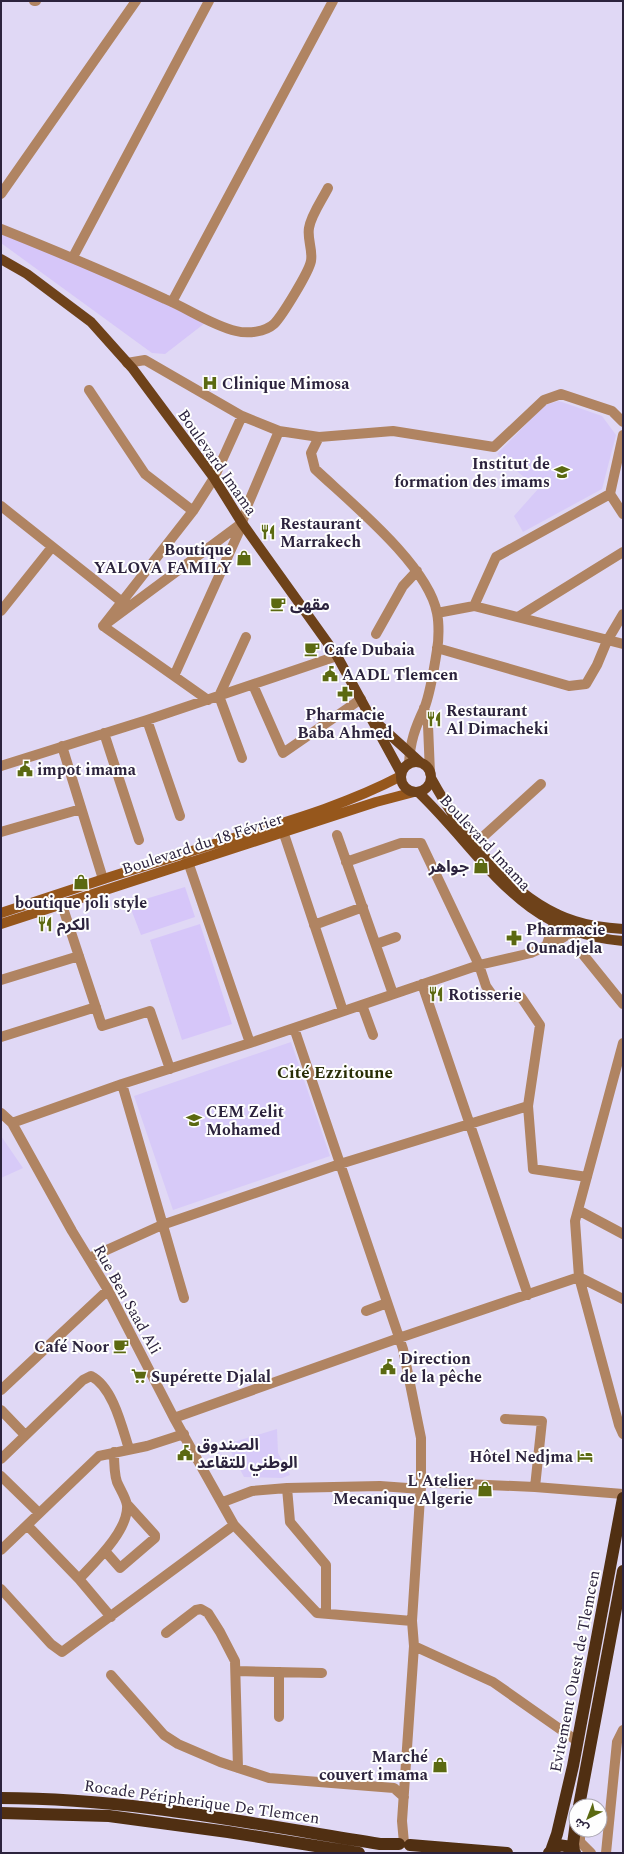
<svg xmlns="http://www.w3.org/2000/svg" width="624" height="1854" font-family="Spectral,'Noto Sans Arabic',serif">
<rect width="100%" height="100%" fill="#e0d8f5"/>
<path fill="#d7caf8" d="M559,401L602,416L616,435L602,489L523,532L514,516L538,489L497,454L545,405Z
M291,1042L330,1156L173,1210L134,1096Z
M1,1136L23,1168L1,1178Z
M277,1429L278,1453L290,1475L282,1478L244,1477L227,1444Z"/>
<path fill="#d6c6f9" d="M1,234L67,260L143,293L205,323L165,354L152,353L1,243Z
M185,887L195,917L141,935L129,904Z
M200,924L232,1024L182,1040L150,940Z"/>
<g fill="none" stroke-linecap="round" stroke-linejoin="round">
<path stroke="#b08462" stroke-width="10" d="M34,1H36
M1,194L136,1
M1,229C56,251 111,274 165,299C189,309 211,325 236,331C248,334 265,332 274,324C282,316 309,272 311,261C313,250 307,239 309,228C311,215 322,200 328,188
M73,257L209,1
M172,302L333,1
M127,363L145,360L242,416L279,431L319,437
M89,390L145,474L193,511
M242,416L214,478L193,511L103,626L242,523L248,504L279,431
M610,494L623,514
M1,506L122,602
M474,606L623,644
M1,611L52,547
M437,613L474,606L496,557L610,494L623,435
M518,617L623,552
M103,626L208,700
M376,634L403,586L417,571
M437,648L569,686L586,684L597,665L607,641L623,614
M174,676L242,525
M253,685L283,753L361,699
M424,708L428,725L430,773
M147,720L180,816
M104,733L139,840
M62,746L103,879
M242,758L219,696L246,637
M409,764C410,742 415,728 424,709C429,697 435,663 437,650C439,639 439,623 437,613C428,565 351,503 315,469L311,453L319,437L393,431L494,447L544,400L561,394L612,411L623,422
M1,766L147,720L337,656
M281,825L343,1011
M1,832L81,809
M337,835L393,994
M475,844L541,784
M185,853L250,1043
M62,905L102,1026L150,1011L170,1069
M314,925L363,907
M577,931L574,941L577,947L623,1004
M376,944L396,937
M546,947L557,914
M1,980L79,956
M422,984L528,1295
M362,1005L373,1035
M294,1028L403,1349L421,1438V1482L412,1621L414,1646L402,1821L404,1843
M1,1037L96,1007
M623,1043L575,1221L579,1277L623,1299
M122,1084L184,1298
M528,1106L533,1169L587,1177
M1,1113L12,1123L72,1231L108,1290L174,1418L234,1525L317,1613L412,1621
M12,1123L122,1084L250,1043L479,965L531,953L557,941L564,937L575,922
M578,1210L623,1234
M89,1258L162,1225L340,1164L528,1106L540,1025L521,997L493,996L486,986L479,965L421,843H401L346,862
M366,1311L387,1303
M1,1390L108,1290
M1,1410L25,1435
M174,1418L399,1338L579,1277L619,1425L623,1434
M505,1419L542,1421L535,1487
M1,1459L83,1380L91,1376C113,1387 122,1427 129,1449
M1,1476L39,1513
M421,1482L535,1487L623,1494
M287,1488L380,1486L421,1489
M223,1502L252,1491L287,1488L290,1522L326,1565V1614
M27,1525L79,1579L111,1617
M1,1550L99,1456L147,1446L184,1434
M105,1551L120,1568L155,1538V1535L127,1504
M79,1579C95,1562 129,1530 127,1505C126,1498 120,1489 117,1482C114,1473 114,1462 114,1452
M1,1589L51,1644L62,1652L234,1525
M166,1633L196,1610L201,1609L208,1613L220,1632L235,1661L238,1768
M414,1646L493,1682L577,1741
M236,1671L322,1673
M279,1672V1717
M111,1675L164,1735L178,1744L220,1762L269,1778L394,1788L404,1797
M580,1830V1842L591,1853
M606,1853L617,1742L623,1730"/>
<path stroke="#96571c" stroke-width="10" d="M1,913C72,889 143,866 214,844C278,824 342,807 401,776
M1,924L376,802L414,792"/>
<path stroke="#6e421a" stroke-width="10" d="M1,259L27,274L91,322L133,369L214,478L242,523L337,656L401,773
M379,725L421,763
M401 777a15 15 0 1 1 30 0a15 15 0 1 1-30 0Z
M431,778C461,833 512,901 575,921C590,926 607,928 623,929
M418,792C485,856 519,933 623,941"/>
<path stroke="#502f12" stroke-width="12" d="M1,1798C129,1798 254,1824 380,1844H399
M579,1806L623,1571
M1,1813L109,1816L228,1832L359,1853
M410,1845L507,1853
M552,1848L557,1834L573,1766L623,1498
M574,1851L573,1844L576,1822
M549,1853C556,1843 568,1843 575,1853"/>
</g>
<defs>
<symbol id="hospital-bare" viewBox="-9 -9 18 18"><path d="M-5-5h3v3.5h4V-5h3V5h-3V1.5h-4V5h-3Z" fill="#5b6911" stroke="#fefefe" stroke-width="2.5" paint-order="stroke"/></symbol>
<symbol id="university-bare" viewBox="-9 -9 18 18"><path d="M0-5L7-2L0 1L-7-2ZM-4 1L0 2.5L4 1V4Q0 6-4 4Z" fill="#5b6911" stroke="#fefefe" stroke-width="2.5" paint-order="stroke"/></symbol>
<symbol id="restaurant-bare" viewBox="-9 -9 18 18"><path d="M-5-6h1v4h1v-4h1v4h1v-4h1v5L-1.5 .5V6h-2V.5L-5-1ZM5-6V6H3V1.5H1.5Q1.5-4 5-6Z" fill="#5b6911" stroke="#fefefe" stroke-width="2.5" paint-order="stroke"/></symbol>
<symbol id="shop-bare" viewBox="-9 -9 18 18"><path d="M-5-2.5h2.3a2.7 3.5 0 0 1 5.4 0H5L5.5 6h-11ZM-1.5-2.5h3a1.5 2.3 0 0 0-3 0Z" fill="#5b6911" stroke="#fefefe" stroke-width="2.5" paint-order="stroke"/></symbol>
<symbol id="cafe-bare" viewBox="-9 -9 18 18"><path d="M-5.5-4.5H6V0H3Q3 3.5 0 3.5H-2.5Q-5.5 3.5-5.5 0ZM3-3.2v2h1.7v-2ZM-6 4.5H4V6H-6Z" fill="#5b6911" stroke="#fefefe" stroke-width="2.5" paint-order="stroke"/></symbol>
<symbol id="civic-bare" viewBox="-9 -9 18 18"><path d="M-.6-6.5H3V-4.5H.6V-3L4-1V1h2V6H-6V1h2V-1L-.6-3ZM-1.2 2.5V6h2.4V2.5Z" fill="#5b6911" stroke="#fefefe" stroke-width="2.5" paint-order="stroke"/></symbol>
<symbol id="pharmacy-bare" viewBox="-9 -9 18 18"><path d="M-2-6h4v4h4v4h-4v4h-4v-4h-4v-4h4Z" fill="#5b6911" stroke="#fefefe" stroke-width="2.5" paint-order="stroke"/></symbol>
<symbol id="school-bare" viewBox="-9 -9 18 18"><path d="M0-5L7-2L0 1L-7-2ZM-4 1L0 2.5L4 1V4Q0 6-4 4Z" fill="#5b6911" stroke="#fefefe" stroke-width="2.5" paint-order="stroke"/></symbol>
<symbol id="supermarket-bare" viewBox="-9 -9 18 18"><path d="M-6-5.5h2.5l.6 2H6L4.5 2H-2.5L-4.4-4H-6ZM-1.5 3.2a1.3 1.3 0 1 0 .1 0ZM3 3.2a1.3 1.3 0 1 0 .1 0Z" fill="#5b6911" stroke="#fefefe" stroke-width="2.5" paint-order="stroke"/></symbol>
<symbol id="hotel-bare" viewBox="-9 -9 18 18"><path d="M-6-4.5h1.5V1H6V5H4.5V3h-9V5H-6ZM-4 0a1.8 1.8 0 1 1 3.6 0ZM.5 0V-2.5h3Q6-2.5 6 0Z" fill="#5b6911" stroke="#fefefe" stroke-width="2.5" paint-order="stroke"/></symbol>
</defs>
<g fill-rule="evenodd">
<use href="#hospital-bare" x="199" y="372" width="22" height="22"/>
<use href="#university-bare" x="551" y="461" width="22" height="22"/>
<use href="#restaurant-bare" x="257" y="521" width="22" height="22"/>
<use href="#shop-bare" x="233" y="547" width="22" height="22"/>
<use href="#cafe-bare" x="267" y="593" width="22" height="22"/>
<use href="#cafe-bare" x="301" y="638" width="22" height="22"/>
<use href="#civic-bare" x="319" y="663" width="22" height="22"/>
<use href="#pharmacy-bare" x="334" y="683" width="22" height="22"/>
<use href="#restaurant-bare" x="423" y="708" width="22" height="22"/>
<use href="#civic-bare" x="14" y="758" width="22" height="22"/>
<use href="#shop-bare" x="470" y="855" width="22" height="22"/>
<use href="#shop-bare" x="70" y="871" width="22" height="22"/>
<use href="#restaurant-bare" x="34" y="913" width="22" height="22"/>
<use href="#pharmacy-bare" x="503" y="927" width="22" height="22"/>
<use href="#restaurant-bare" x="425" y="983" width="22" height="22"/>
<use href="#school-bare" x="183" y="1109" width="22" height="22"/>
<use href="#cafe-bare" x="110" y="1335" width="22" height="22"/>
<use href="#civic-bare" x="377" y="1356" width="22" height="22"/>
<use href="#supermarket-bare" x="128" y="1365" width="22" height="22"/>
<use href="#civic-bare" x="174" y="1442" width="22" height="22"/>
<use href="#hotel-bare" x="574" y="1445" width="22" height="22"/>
<use href="#shop-bare" x="474" y="1478" width="22" height="22"/>
<use href="#shop-bare" x="429" y="1754" width="22" height="22"/>
</g>
<g text-anchor="middle" stroke-width="4" stroke-linejoin="round" paint-order="stroke">
<g font-size="16" font-weight="bold" fill="#2c233d" stroke="#fefefe" text-anchor="start">
<text x="222" y="389">Clinique Mimosa</text>
<text x="550" y="469" text-anchor="end">Institut de<tspan x="550" dy="18">formation des imams</tspan></text>
<text x="280" y="529">Restaurant<tspan x="280" dy="18">Marrakech</tspan></text>
<text x="232" y="555" text-anchor="end">Boutique<tspan x="232" dy="18">YALOVA FAMILY</tspan></text>
<text x="290" y="610">مقهى</text>
<text x="324" y="655">Cafe Dubaia</text>
<text x="342" y="680">AADL Tlemcen</text>
<text x="446" y="716">Restaurant<tspan x="446" dy="18">Al Dimacheki</tspan></text>
<text x="345" y="720" text-anchor="middle">Pharmacie<tspan x="345" dy="18">Baba Ahmed</tspan></text>
<text x="37" y="775">impot imama</text>
<text x="469" y="872" text-anchor="end">جواهر</text>
<text x="81" y="908" text-anchor="middle">boutique joli style</text>
<text x="57" y="930">الكرم</text>
<text x="526" y="935">Pharmacie<tspan x="526" dy="18">Ounadjela</tspan></text>
<text x="448" y="1000">Rotisserie</text>
<text x="206" y="1117">CEM Zelit<tspan x="206" dy="18">Mohamed</tspan></text>
<text x="109" y="1352" text-anchor="end">Café Noor</text>
<text x="400" y="1364">Direction<tspan x="400" dy="18">de la pêche</tspan></text>
<text x="151" y="1382">Supérette Djalal</text>
<text x="197" y="1450">الصندوق<tspan x="197" dy="18">الوطني للتقاعد</tspan></text>
<text x="573" y="1462" text-anchor="end">Hôtel Nedjma</text>
<text x="473" y="1486" text-anchor="end">L'Atelier<tspan x="473" dy="18">Mecanique Algerie</tspan></text>
<text x="428" y="1762" text-anchor="end">Marché<tspan x="428" dy="18">couvert imama</tspan></text>
</g>
<g font-size="16" fill="#2c233d" stroke="#fefefe">
<text transform="translate(218 462) rotate(55)" y="6">Boulevard Imama</text>
<text transform="translate(486 842) rotate(47)" y="6">Boulevard Imama</text>
<text transform="translate(202 843) rotate(-18)" y="6">Boulevard du 18 Février</text>
<text transform="translate(128 1299) rotate(61)" y="6">Rue Ben Saad Ali</text>
<text transform="translate(574 1671) rotate(-79)" y="6">Evitement Ouest de Tlemcen</text>
<text transform="translate(202 1801) rotate(8)" y="6">Rocade Péripherique De Tlemcen</text>
</g>
<g font-size="17" font-weight="bold" fill="#282e06" stroke="#fefefe">
<text x="335" y="1078">Cité Ezzitoune</text>
</g>
</g>
<rect width="624" height="1854" fill="none" stroke="#2c233d" stroke-width="4"/>
<g transform="translate(588 1818) rotate(222)"><circle r="19" fill="#fefefe" stroke="#aaa6b1"/>
<path d="M0-3L7 15L0 10L-7 15Z" fill="#5b6911"/>
<text y="-6" font-size="11" font-weight="bold" text-anchor="middle" fill="#2c233d">ش</text>
</g>
</svg>
